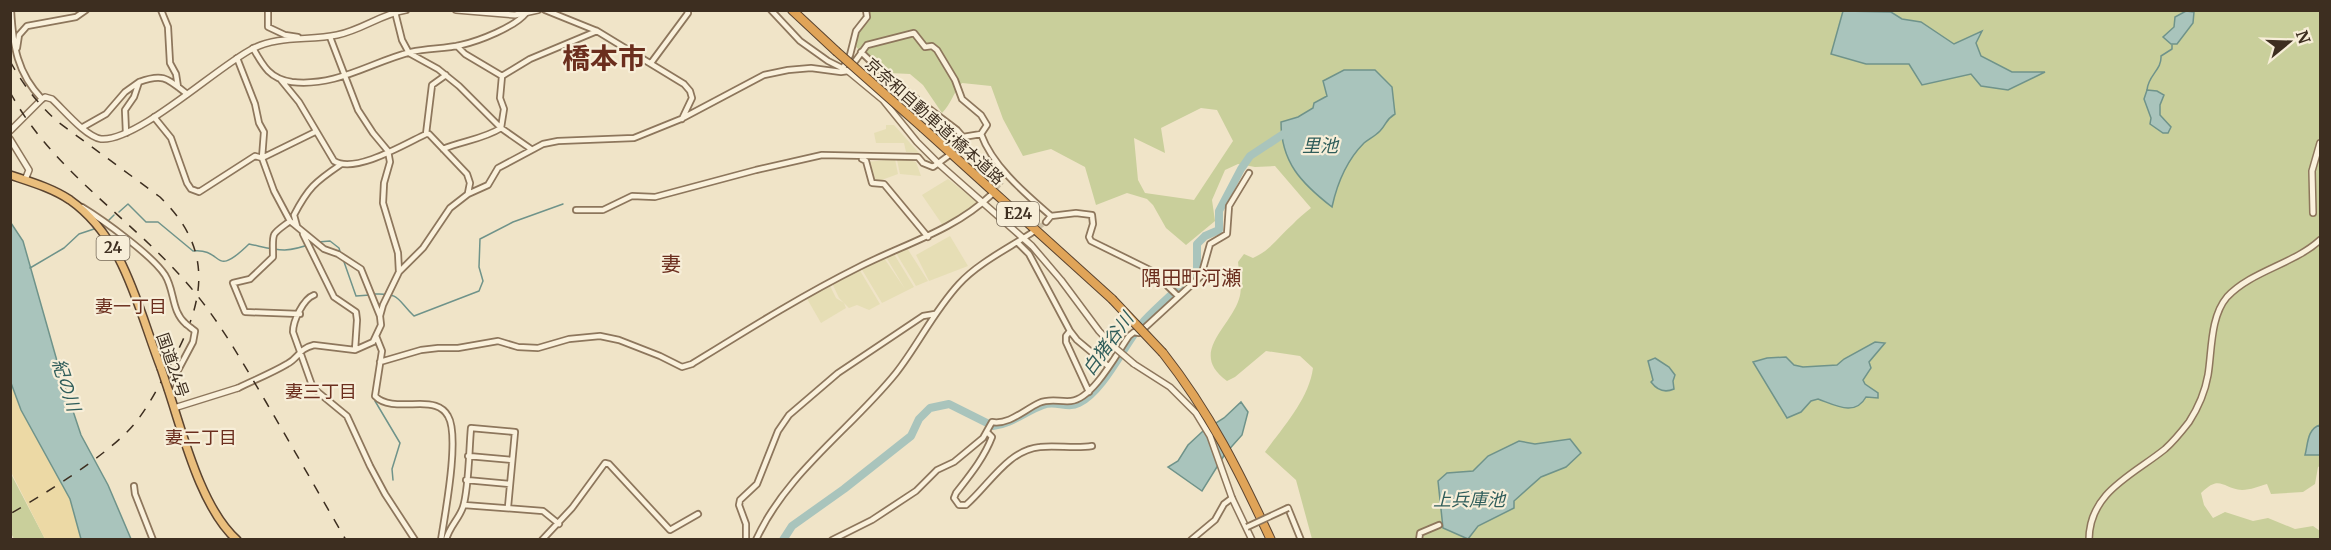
<svg xmlns="http://www.w3.org/2000/svg" width="2331" height="550" font-family="Merriweather,'Noto Sans JP',serif">
<rect width="100%" height="100%" fill="#f0e4c8"/>
<path fill="#e6deb5" d="M886,125H894L919,153L906,152L904,143H876L874,133L886,129Z
M901,158L916,162L921,176L900,174L897,160Z
M895,159L898,174L879,181L873,179L867,162Z
M948,179L976,201V205L944,227L922,195Z
M950,236L968,266L929,281L916,255Z
M907,248L928,281L916,286L896,253Z
M894,254L914,287L882,303L861,268L884,258L905,289L886,257Z
M859,269L880,304L869,310L857,305L849,308L839,298L832,283Z
M829,284L836,298L844,303L846,308L821,323L806,297Z"/>
<path fill="#c9cf9b" fill-rule="evenodd" d="M870,10L2320,11V425L2315,427L2306,455H2320V466L2318,467L2315,484L2303,492L2271,494L2267,484C2260,486 2250,490 2242,490C2222,488 2220,474 2201,493L2204,505L2213,518L2225,512L2253,521L2268,518L2295,529L2313,526L2320,531V539H1312L1296,480L1265,452C1283,427 1309,399 1313,368L1300,356L1266,351L1235,377L1227,381C1188,353 1230,328 1239,299C1243,288 1239,273 1238,262L1244,254L1253,258C1271,250 1279,236 1293,224C1298,218 1305,213 1311,208L1275,166L1255,167L1238,164L1225,170L1212,200L1215,221L1186,245L1166,228L1153,205L1147,199L1127,193L1096,205L1085,167L1051,149L1023,156L1003,119L991,86L962,83C953,93 951,104 942,113L923,85L910,74L889,73L856,47L858,33L870,20ZM1201,108L1217,110L1233,141L1194,200L1145,193L1138,180L1134,138L1165,153L1161,128Z
M10,472L45,539H14L11,533Z"/>
<path fill="#ecd9a5" d="M10,383L21,410L70,499L81,539H45L11,472Z"/>
<path fill="#a9c4bc" stroke="#6f938a" stroke-width="1.5" d="M1843,11L1891,12L1902,19L1921,22L1954,44L1982,31L1976,43L1981,56L2012,72H2045L2008,90L1981,86L1971,74L1922,85L1909,64H1866L1831,54Z
M2186,11L2194,12L2193,23L2177,44H2171L2163,37L2174,27L2175,17Z
M1344,70H1375L1392,87L1395,114C1385,120 1387,124 1380,131C1375,136 1369,139 1364,143C1347,160 1337,184 1332,207C1301,183 1281,162 1281,122L1298,117L1313,108L1314,103L1327,96L1323,81Z
M2147,90L2157,91L2164,95L2160,105V115L2171,127L2168,133H2163L2150,124L2151,118L2144,99Z
M11,223L23,241L61,375L81,435L108,485L131,539H81L70,499L21,410L11,383Z
M1875,342L1885,343L1869,362L1871,368L1863,380L1865,384L1878,393V398L1866,397C1855,417 1835,405 1818,399L1811,401L1801,412L1787,418L1753,362L1767,358L1786,357L1794,365L1803,367L1837,365L1844,359Z
M1655,358L1669,367L1675,375L1673,381L1674,389C1665,393 1657,390 1651,382L1653,380L1648,361Z
M1241,402L1248,412L1242,435L1225,454L1202,491L1168,467L1178,461L1188,445L1203,431L1224,418Z
M2320,425V455H2305C2308,444 2307,429 2320,425Z
M1570,439L1581,453L1566,467L1541,477L1514,501V508L1478,526L1468,539L1443,528L1438,481L1447,473L1473,471L1488,456L1519,441L1535,444Z"/>
<g fill="none" stroke-linecap="round" stroke-linejoin="round">
<path stroke="#6f938a" stroke-width="1.5" d="M2147,90C2148,75 2162,70 2161,56L2172,49V45
M119,212L128,204L146,222H158L193,251C225,248 212,280 249,244C278,250 285,254 313,243
M108,221L114,215
M318,242L330,241L339,248L341,255
M343,259L356,296L370,295
M30,268L64,248L79,234L97,228
M375,294C401,293 397,300 414,316L479,291L483,281L479,267L480,239L513,222L563,204
M375,401L400,443L392,469L393,480"/>
<path stroke="#a9c4bc" stroke-width="8" d="M783,540L792,526L844,489L911,436L919,419L930,408L949,404L993,426C1012,424 1026,411 1043,405C1055,400 1067,409 1079,403C1104,391 1125,343 1144,321C1161,303 1180,288 1197,270V244L1205,236L1219,230V211L1241,169L1250,156L1288,131"/>
<path stroke="#ccc0a6" stroke-width="4.5" stroke-dasharray="4.5 2" stroke-linecap="butt" d="M992,193L1002,182
M1034,231L1046,222"/>
<defs>
<path id="minor" d="M11,10C13,46 17,73 42,99
M161,10L168,27L170,63L176,74L178,87
M268,10V27L285,35L298,37
M545,10L597,31L684,84L690,91L692,98L682,119
M771,10L800,41L828,61L848,71
M395,12L402,40L409,53L438,69L459,86L501,128L531,149
M457,46L465,54L502,76
M17,48L19,35L27,26L76,17L86,10
M253,48C263,66 270,79 292,82C337,87 371,62 411,52C428,48 445,49 461,45C479,41 515,27 526,13
M861,52L886,76L957,130L963,137
M237,58L255,104L259,123L264,132L262,158L274,191L290,221
M651,63L688,13L687,10
M842,70L850,55L856,31L867,17L866,10
M502,76L530,59L597,31
M281,80L299,102L334,161C355,174 405,144 426,134
M154,117L171,138L187,183L191,189L199,192L255,156L262,158L315,132
M83,127L106,114L125,92L139,82
M126,133L125,110L134,97L139,82C163,73 167,78 187,94
M426,134H429L467,174L470,183L468,193
M426,134L432,85L446,75
M981,134C993,167 1026,194 1051,216
M443,149C462,141 484,139 501,128L504,109L500,98L502,76
M862,159L866,161L872,183L884,184L928,237
M82,207C103,220 152,255 165,275C175,291 171,311 186,324
M576,210H603L632,196L655,197L756,170L822,155L918,157L923,163L933,167L948,156
M1046,222L1051,216L1076,213L1092,215L1093,224L1089,237L1091,241L1152,271L1178,296
M297,226L294,215C308,188 315,182 340,165
M303,234L334,297L356,312L357,320L355,350
M1018,243L1029,254L1070,331L1077,340L1108,366
M399,272L423,248L450,208L468,194L488,185L498,168L543,144L558,141L634,138L681,119L764,75L788,70L811,68L841,72L848,71L867,45L914,33L925,47L932,46L937,50L955,80L962,99L981,115L987,125L981,134L963,137L958,143
M314,295C303,299 293,321 293,332L313,388L347,416L370,466L385,494L415,540
M300,314L245,312L233,283L250,279L273,257C273,231 270,236 290,221L324,249L338,254L361,269L380,316
M1070,331L1066,336V342L1089,392
M376,336L382,351L375,396C385,407 406,404 420,404C430,404 442,405 448,416C460,436 445,514 441,540
M380,362L421,350L438,348H458L498,341L518,347L538,348L569,339L600,336L619,340L660,356L682,367L692,364C747,330 801,296 859,267C904,244 953,231 991,195
M238,388C254,380 272,373 287,364C299,358 298,349 314,345L355,350L373,342L381,325L380,316L383,305L399,272L398,253L383,203L384,183L390,162L388,151L373,133L358,110L330,37
M168,389L193,342L195,331L191,328
M987,432L992,437C984,458 970,475 956,493L954,498L959,505H966C989,485 1008,450 1040,447C1057,445 1075,449 1092,446
M468,456L512,460
M466,480L510,484
M134,486L135,494L153,540
M464,505L543,511L559,524
M1288,508L1301,540
M446,540C449,527 459,519 463,507C469,488 469,449 471,428L515,432L508,507
M542,540L572,508L605,463L609,464L670,530L698,514
M746,540V524L739,505L740,500L757,484L778,431L789,415L838,373L923,316L935,314
M756,540C786,473 851,429 896,373C918,345 934,311 959,284C978,263 1009,248 1033,232
M832,540L872,520L916,491L937,470L954,462L983,438L992,422C1009,425 1024,410 1039,403C1050,398 1059,402 1071,401C1093,399 1117,353 1129,336L1134,332L1139,333L1201,276L1210,244L1227,234L1229,206L1249,173
M1191,540L1215,520L1224,504L1232,498
M1419,540L1420,533L1439,525"/>
<path id="tertiary" d="M456,10L515,15L538,10
M848,71L883,100L917,142L939,164L1032,246L1061,280L1099,331L1113,346
M10,131L42,99L45,97L52,99C63,109 86,137 101,139C137,142 217,67 252,49C279,35 309,41 337,35C362,30 381,14 406,10
M10,139L29,170L25,180
M2313,213L2312,171L2320,143
M1134,364L1170,387L1196,413L1210,436L1232,498L1252,540
M174,408L238,388
M2089,540C2089,492 2133,475 2165,449C2174,441 2182,431 2189,422C2198,408 2205,392 2208,375C2212,351 2210,317 2227,297C2251,271 2294,264 2320,240"/>
<path id="trunk" d="M10,175C31,182 52,188 70,200C125,239 138,309 161,368
M168,389C183,434 201,508 237,540"/>
<path id="motorway" d="M792,10L836,51
M923,128L1112,299
M1163,353C1210,413 1239,471 1271,540"/>
</defs>
<use href="#minor" stroke="#8d765c" stroke-width="8"/>
<use href="#tertiary" stroke="#8d765c" stroke-width="8"/>
<use href="#trunk" stroke="#5b4430" stroke-width="10"/>
<use href="#motorway" stroke="#5b4430" stroke-width="10"/>
<use href="#minor" stroke="#faf1dc" stroke-width="4.5"/>
<use href="#tertiary" stroke="#faf1dc" stroke-width="5"/>
<use href="#trunk" stroke="#eabe7c" stroke-width="7"/>
<use href="#motorway" stroke="#e0a458" stroke-width="8"/>
<path stroke="#3d2e20" stroke-width="1.5" stroke-dasharray="10 10" stroke-linecap="butt" d="M10,61C23,85 38,104 58,122L160,197C218,253 203,307 167,371C155,393 144,415 127,432C98,461 46,493 10,514
M10,92C51,169 129,217 185,281C218,318 241,360 266,402C293,448 319,494 346,540"/>
<defs>
<path id="minor-bridge" d="M186,324L191,328
M1247,527L1288,508"/>
<path id="tertiary-bridge" d="M1113,346L1134,364"/>
<path id="trunk-bridge" d="M161,368L168,389"/>
<path id="motorway-bridge" d="M836,51L923,128
M1112,299L1163,353"/>
</defs>
<use href="#minor-bridge" stroke="#8d765c" stroke-width="8" stroke-linecap="butt"/>
<use href="#tertiary-bridge" stroke="#8d765c" stroke-width="8" stroke-linecap="butt"/>
<use href="#trunk-bridge" stroke="#5b4430" stroke-width="10" stroke-linecap="butt"/>
<use href="#motorway-bridge" stroke="#5b4430" stroke-width="10" stroke-linecap="butt"/>
<use href="#minor-bridge" stroke="#faf1dc" stroke-width="4.5"/>
<use href="#tertiary-bridge" stroke="#faf1dc" stroke-width="5"/>
<use href="#trunk-bridge" stroke="#eabe7c" stroke-width="7"/>
<use href="#motorway-bridge" stroke="#e0a458" stroke-width="8"/>
</g>
<g text-anchor="middle" stroke-width="4.5" stroke-linejoin="round" paint-order="stroke">
<g fill="#f7eed8" stroke="#756857" stroke-width="1.5">
<rect x="997" y="202" width="42" height="24" rx="4.5"/>
<rect x="96.5" y="236" width="33" height="24" rx="4.5"/>
</g>
<g font-size="15" font-weight="bold" fill="#3d2e20">
<text x="1018" y="219">E24</text>
<text x="113" y="253">24</text>
</g>
<g font-size="16" fill="#3d2e20" stroke="#f7eed8">
<text transform="translate(935 121) rotate(42)" y="6">京奈和自動車道;橋本道路</text>
<text transform="translate(173 365) rotate(71)" y="6">国道24号</text>
</g>
<g font-size="18" font-style="italic" fill="#2f5d5a" stroke="#f7eed8">
<text x="1320" y="152">里池</text>
<text transform="translate(1108 344) rotate(-54)" y="6">白猪谷川</text>
<text transform="translate(66 385) rotate(72)" y="6">紀の川</text>
<text x="1469" y="506">上兵庫池</text>
</g>
<g font-size="18" fill="#6b2e1e" stroke="#f7eed8">
<text x="131" y="313">妻一丁目</text>
<text x="321" y="398">妻三丁目</text>
<text x="201" y="444">妻二丁目</text>
</g>
<g font-size="20" fill="#6b2e1e" stroke="#f7eed8">
<text x="671" y="271">妻</text>
<text x="1191" y="285">隅田町河瀬</text>
</g>
<g font-size="28" font-weight="bold" fill="#6b2e1e" stroke="#f7eed8">
<text x="604" y="68">橋本市</text>
</g>
</g>
<rect width="2331" height="550" fill="none" stroke="#3d2e20" stroke-width="24"/>
<g transform="translate(2289 42) rotate(71)" stroke="#f7eed8" stroke-width="4.5" paint-order="stroke">
<path d="M0-4.5L10 22L0 15L-10 22Z" fill="#3d2e20"/>
<text y="-9" font-size="16" font-weight="bold" text-anchor="middle" fill="#3d2e20">N</text>
</g>
</svg>
